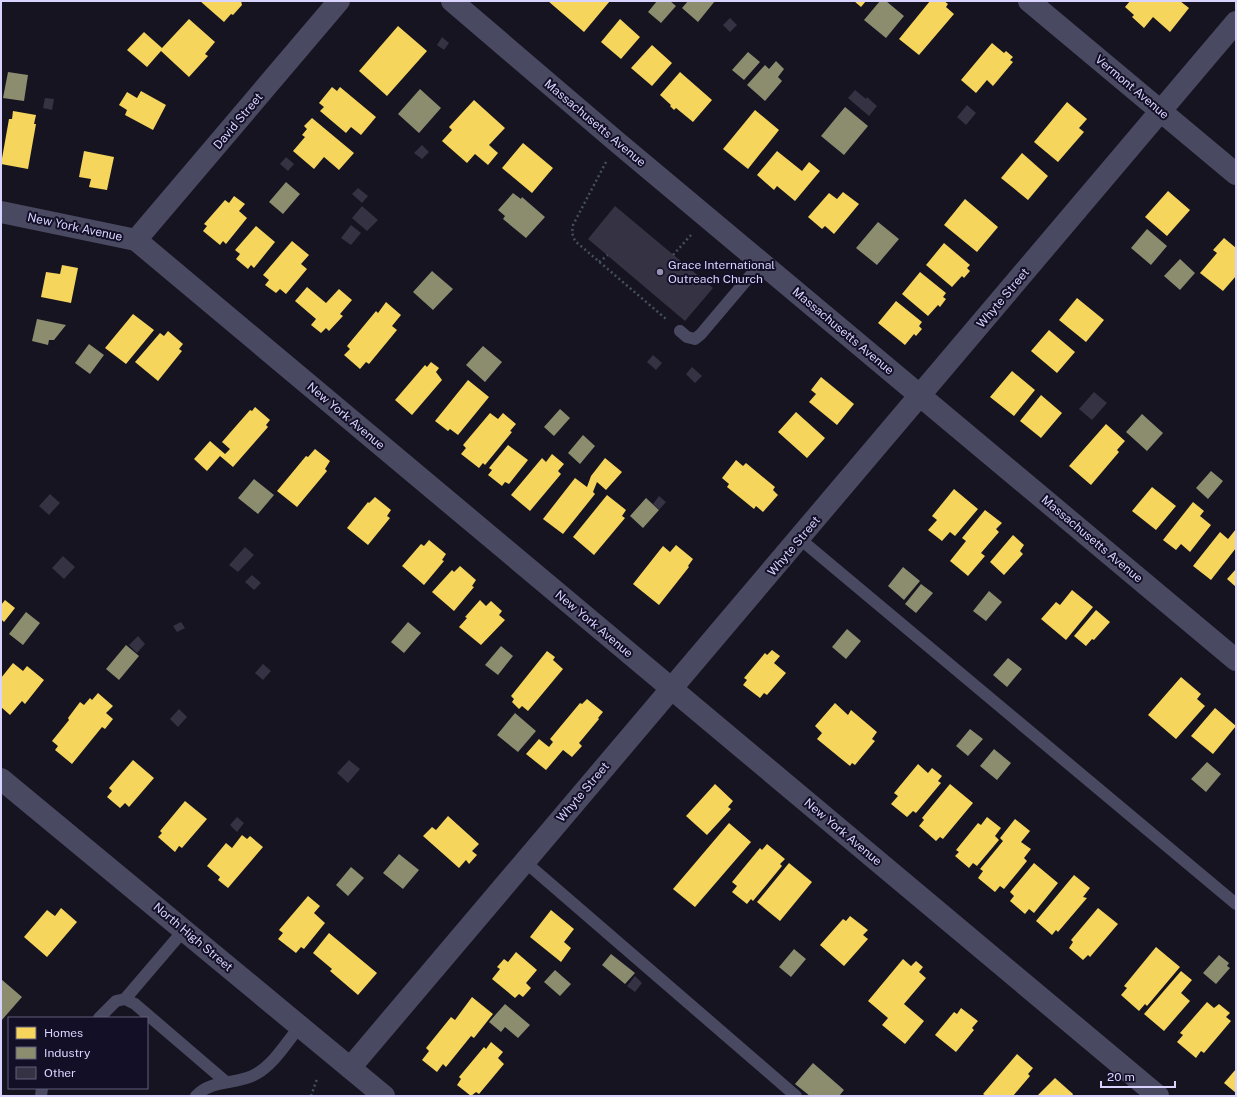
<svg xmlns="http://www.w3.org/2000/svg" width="1237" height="1097" font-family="'Public Sans',sans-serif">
<rect width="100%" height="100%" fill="#161421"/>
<path fill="#f6d55c" d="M200,1H241L242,5L233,15L231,14L224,22Z
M548,1H610L584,32Z
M854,1H866L861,7Z
M930,1H944L948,4L946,7L954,14L919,55L899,39Z
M1130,1H1180L1189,8L1170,32L1153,17L1144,28L1132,17L1134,15L1125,7Z
M189,19L215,42L205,54L208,56L189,77L161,51L147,67L127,50L144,32L162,48Z
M620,19L640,37L621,59L601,42Z
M398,26L427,51L387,96L359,71Z
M992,43L1004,53L1006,51L1013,57L1010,60L1013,62L993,86L987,80L976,93L961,80Z
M652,45L672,63L652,86L631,68Z
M680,72L712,100L693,122L676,108L674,110L670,106L671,105L660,95Z
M332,87L337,91L340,87L376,117L361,135L351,127L346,133L320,111L324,107L319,103Z
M141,91L166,105L153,130L125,115L127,110L119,105L127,92L137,98Z
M474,100L505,128L489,145L498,153L488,165L475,154L467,163L442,141L452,130L449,127Z
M1067,102L1087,119L1079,128L1084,132L1058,162L1034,142Z
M755,110L779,130L748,169L723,149Z
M13,111L36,115L34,124H36L28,169L1,164L9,119H12Z
M312,118L354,153L339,170L324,157L314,169L293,151L305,137L302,135L307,129L304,126Z
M523,143L553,168L532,193L502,168Z
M84,151L114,157L107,190L89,187L91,179L79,177Z
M777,151L802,171L809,162L820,171L795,201L777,186L774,190L757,175Z
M1022,153L1048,176L1028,200L1001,178Z
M1168,191L1190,210L1167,236L1145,217Z
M843,192L859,204L834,234L825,226L822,229L808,217L829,193L837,199Z
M234,196L245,204L239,211L247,218L226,244L223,241L220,245L203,231L207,226L204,224L225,200L229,203Z
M965,199L998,227L977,252L944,225Z
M256,226L275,242L254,268L251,265L248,269L236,259L240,254L235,250Z
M1224,238L1236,248V276L1223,291L1200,273L1217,253L1213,250Z
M292,241L309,255L301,264L307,269L286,294L280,289L276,293L265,285L269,280L263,275Z
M944,243L970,265L967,268L970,271L964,278L962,276L952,287L926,265Z
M62,265L78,268L71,303L41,297L46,272L60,274Z
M920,272L946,293L943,297L946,299L940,307L938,305L928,316L902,294Z
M307,287L326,303L339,289L352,300L340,314L343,316L329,331L326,328L321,333L311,325L316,319L295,301Z
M1077,298L1104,320L1086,342L1059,320Z
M896,301L922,322L919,326L922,329L916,336L914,334L905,345L878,323Z
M386,302L401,315L392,326L397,330L369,364L366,362L360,369L344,355L350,349L347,346L376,311L378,313Z
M133,314L154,330L126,364L105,348Z
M1049,330L1075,352L1057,373L1031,351Z
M168,331L183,344L179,349L182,351L158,381L135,362L160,333L164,336Z
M431,362L439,368L436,372L442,380L412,415L395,400L425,365L427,367Z
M1012,371L1035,390L1014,416L990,397Z
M821,377L854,404L837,425L809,402L816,394L811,390Z
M468,380L489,397L458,435L450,429L448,431L435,421Z
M1041,395L1062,413L1041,438L1020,421Z
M255,407L270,420L266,425L268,427L233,467L220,456L207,471L194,459L210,441L225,454L230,449L222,442L250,410L252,411Z
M796,412L825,438L807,458L778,432Z
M490,413L498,419L503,413L516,424L510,431L512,432L485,465L483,463L479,468L461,454L466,448L463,445Z
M1106,424L1125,441L1117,450L1119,452L1091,485L1069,466Z
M508,445L528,460L509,484L505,482L502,486L488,475L492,470L489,468Z
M315,449L330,461L325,469L327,471L297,507L277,491L306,456L308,457Z
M552,454L564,464L558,471L561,474L530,511L511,495L542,458L546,462Z
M605,458L622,472L606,490L597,482L593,492L595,494L563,534L543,519L575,478L587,487L591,476Z
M736,460L743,466L746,463L775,487L773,490L778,495L763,512L756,506L754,509L727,487L729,484L722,478Z
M1152,487L1176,506L1156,530L1132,511Z
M954,489L978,509L955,536L950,532L942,541L928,530L937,520L932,516Z
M607,495L626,510L622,516L625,518L594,555L573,537Z
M375,497L391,510L387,516L390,518L368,545L347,528L368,502L369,503Z
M1193,502L1204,511L1200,516L1211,525L1190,552L1181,544L1176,550L1163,540Z
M985,510L1002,523L996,529L999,532L981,553L985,556L968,576L950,561L966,541L962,538Z
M1236,529V548L1211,580L1193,566L1220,532L1228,539Z
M1013,535L1024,545L1020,551L1023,554L1004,575L990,562Z
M429,540L446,554L442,560L444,561L424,585L402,566L421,544L424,546Z
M676,545L693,559L688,566L689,567L659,605L633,584L663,546L670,552Z
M460,566L476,580L472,586L474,587L454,611L432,592L452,570L454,572Z
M1236,569V587L1227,579Z
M1072,590L1093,607L1066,640L1041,619L1056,602L1060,605Z
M5,600L15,608L4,622L1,619V605Z
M480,600L486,606L491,601L502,611L499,615L505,620L481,645L459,627L467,618L465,617Z
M1096,610L1110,622L1094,640L1092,639L1086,646L1074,636Z
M772,650L780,656L774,663L786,673L767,695L764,693L760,698L743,685L747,680L744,678L765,653L767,655Z
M547,651L555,657L553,660L563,669L528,711L522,706L519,709L512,702L514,699L511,696Z
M13,663L23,671L27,666L44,680L25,704L22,701L10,715L1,707V678Z
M1181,677L1201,694L1197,699L1205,706L1176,739L1148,715Z
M98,693L113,706L106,713L113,719L105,729L102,727L72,764L55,750L58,746L52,741L69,720L68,718L80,702L84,705L90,698L92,700Z
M587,699L603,712L598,718L599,719L579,743L582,746L572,757L563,750L546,770L526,754L539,739L549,747L553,742L550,739L580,703L582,704Z
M835,703L848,715L851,710L877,732L872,739L875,741L855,765L852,763L850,766L817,739L822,733L815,726Z
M1215,708L1236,726L1213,754L1191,736Z
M133,760L154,778L129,807L125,803L120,808L107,797L112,791L109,788Z
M918,764L928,773L932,768L942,776L938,781L941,783L916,813L913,811L907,817L891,804L898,796L894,793Z
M715,784L733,801L728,807L731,809L707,835L686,816Z
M950,784L973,803L943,839L940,837L936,841L919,826L924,820L922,818Z
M185,801L207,819L182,848L179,846L175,852L158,837L162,833L160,831Z
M448,816L479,844L472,851L477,855L469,864L466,860L459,868L423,836L432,827L436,830Z
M987,817L1001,828L995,836L999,840L977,866L973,863L969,868L955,856L959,852L956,850L978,823L981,825Z
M1015,819L1030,831L1021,842L1031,849L1024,858L1027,861L1004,889L1000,886L995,892L978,878L983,871L980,869L1003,841L1000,838Z
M729,823L751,842L695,907L673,889Z
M242,835L247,839L250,836L263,847L228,888L218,880L220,877L207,866L226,843L232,848Z
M767,844L785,859L780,864L782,866L753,901L751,899L747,904L732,892L737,886L732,882L760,848L762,850Z
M789,863L812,882L780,921L757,902Z
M1034,863L1058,883L1034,913L1029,909L1025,914L1010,901L1014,896L1010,892Z
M1074,875L1090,888L1083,897L1087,898L1058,932L1056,930L1052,935L1036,921Z
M308,896L320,906L314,913L325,923L304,949L301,947L296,953L278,939L283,933L279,930Z
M61,908L77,922L47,957L24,937L47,910L55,916Z
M1098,908L1118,924L1090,957L1088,955L1083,960L1069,948L1073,942L1071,940Z
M551,910L574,929L564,942L571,948L561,962L530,937Z
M850,916L868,930L863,935L868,939L844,966L820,945L843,919L846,921Z
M329,933L377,973L358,995L330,971L332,969L313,953Z
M1156,947L1180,967L1147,1006L1145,1004L1139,1011L1121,995L1127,988L1124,986Z
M516,952L537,970L526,983L531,988L523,997L519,994L515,998L492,979L500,969L497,967L504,959L508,962Z
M903,959L911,966L916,961L923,967L919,972L926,978L904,1004L924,1021L905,1044L882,1025L888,1018L868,1001Z
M1181,971L1192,980L1181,993L1190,1001L1164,1031L1144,1014Z
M472,997L493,1014L474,1038L471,1036L446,1067L443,1064L437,1072L422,1060L429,1051L426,1048L451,1017L455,1020Z
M1207,1002L1214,1008L1219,1004L1230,1013L1226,1017L1231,1021L1204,1053L1201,1051L1196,1058L1177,1042L1183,1035L1180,1033Z
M961,1008L978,1021L972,1028L974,1030L956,1052L935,1035L954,1012L957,1014Z
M491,1042L503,1052L498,1058L504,1064L479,1094L476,1092L471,1096L457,1085L461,1079L459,1077L484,1047L486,1049Z
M1017,1054L1033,1068L1028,1074L1030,1076L1013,1096H986L983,1094Z
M1236,1069V1093L1224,1083Z
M1055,1078L1073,1094L1072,1096H1037Z"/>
<path fill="#8c8c6e" d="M657,1H670L676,6L661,23L648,12Z
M688,1H715L698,22L682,8Z
M880,1H886L904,16L886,38L864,20Z
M748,52L760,62L744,80L732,70Z
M776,61L784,69L778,77L782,81L765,101L747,85L765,65L769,69Z
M8,72L28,75L24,101L3,98Z
M420,89L441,108L419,133L398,114Z
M845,107L868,126L844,155L821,136Z
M286,182L300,194L283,214L269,202Z
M513,193L521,199L522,197L545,217L526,238L503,219L505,216L498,210Z
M878,222L899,239L877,265L856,248Z
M1147,229L1167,246L1151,265L1131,248Z
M1180,259L1195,273L1180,290L1164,276Z
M432,271L453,289L433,310L413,292Z
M37,319L66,325L54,340H49L48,345L32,341Z
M89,344L104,355L90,374L75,363Z
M483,346L502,362L485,382L466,365Z
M560,409L570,418L554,436L544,427Z
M1142,414L1163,433L1147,451L1126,432Z
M583,435L595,446L580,464L568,453Z
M1211,471L1223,481L1208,499L1196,488Z
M254,479L274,495L258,514L238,498Z
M646,498L659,510L643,528L630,516Z
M903,567L920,581L904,600L888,586Z
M921,584L933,593L916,613L905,604Z
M989,591L1002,602L986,621L973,611Z
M26,612L40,623L23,645L9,634Z
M408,622L421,633L404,653L391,642Z
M847,629L861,641L846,659L832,647Z
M126,645L139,656L119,680L106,669Z
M501,646L513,656L498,675L485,665Z
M1008,658L1022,669L1007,687L993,675Z
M515,713L536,731L518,752L497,735Z
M970,729L983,739L968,756L956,746Z
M994,749L1011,763L997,780L980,766Z
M1207,762L1221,774L1206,792L1191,779Z
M399,854L419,870L403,889L383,873Z
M351,867L364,878L348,896L336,885Z
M794,949L806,959L791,977L779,967Z
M611,954L635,973L625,984L602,965Z
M1219,955L1229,963L1227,966L1230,968L1216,984L1203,973Z
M555,970L571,984L560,996L544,982Z
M1,979L22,997L1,1021Z
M505,1004L530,1025L518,1038L505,1027L501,1032L489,1022Z
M813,1063L844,1090L839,1096H810L795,1084Z"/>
<path fill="#343243" d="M730,18L737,25L730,32L723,25Z
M442,37L449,43L444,50L437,45Z
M855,90L866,99L867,97L877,106L869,116L848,98Z
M45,98L54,99L52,110L43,108Z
M967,105L976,113L966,125L957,117Z
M422,145L429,152L422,159L414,153Z
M286,157L294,164L288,171L280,164Z
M358,188L368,196L362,203L352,194Z
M362,206L378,220L367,231L352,218Z
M615,206L713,288L685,321L588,239Z
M351,225L361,233L351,245L341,238Z
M653,355L662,363L656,370L647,362Z
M692,367L702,376L695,383L686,374Z
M1094,392L1107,403L1092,420L1079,409Z
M50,494L60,503L49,515L39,506Z
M659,496L666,502L659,510L653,504Z
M245,547L254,555L238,572L229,565Z
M63,556L75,567L64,579L52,568Z
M252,575L261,583L254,590L245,582Z
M181,622L185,628L177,632L173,626Z
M138,636L145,644L137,653L129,645Z
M263,664L271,671L263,680L255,673Z
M179,709L187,717L178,727L170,719Z
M349,760L360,769L348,783L337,773Z
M237,817L244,823L237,832L230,825Z
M635,976L642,983L635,992L627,986Z"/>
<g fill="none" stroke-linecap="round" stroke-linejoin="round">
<path stroke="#44505f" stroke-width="2.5" stroke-dasharray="2 3" stroke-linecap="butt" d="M606,162L573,225L572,233L575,241L666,319
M673,255L691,235
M599,262L608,255
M311,1096L317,1079"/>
<path stroke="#4a4962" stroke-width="12" d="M680,331L687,337L695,339L701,334L761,263
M800,539L1236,904
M524,861L796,1096
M125,999L135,1004L226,1082
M99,1018L116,1001L125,999L184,930
M41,1096L42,1088
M196,1096C211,1079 238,1085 256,1074C274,1064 287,1042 300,1026"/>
<path stroke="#4a4962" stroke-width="22" d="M452,1L617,142L1236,660
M1029,1L1236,174
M1,212L136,240L1158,1096
M136,240L339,1
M1,779L384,1096
M350,1068L1236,22"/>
</g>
<circle fill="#9591b1" stroke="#130f26" stroke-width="1.5" cx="660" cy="272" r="4"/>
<g text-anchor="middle" stroke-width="4" stroke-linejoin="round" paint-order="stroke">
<g font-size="12" fill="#d9d4ff" stroke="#130f26">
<text transform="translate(1132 87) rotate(40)" y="4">Vermont Avenue</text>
<text transform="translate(238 121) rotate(-50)" y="4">David Street</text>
<text transform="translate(595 123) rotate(40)" y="4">Massachusetts Avenue</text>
<text transform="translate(75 227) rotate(12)" y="4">New York Avenue</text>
<text transform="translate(1003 298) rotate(-50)" y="4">Whyte Street</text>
<text transform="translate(843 331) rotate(40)" y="4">Massachusetts Avenue</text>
<text transform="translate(346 416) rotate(40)" y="4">New York Avenue</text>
<text transform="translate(1092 539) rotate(40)" y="4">Massachusetts Avenue</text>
<text transform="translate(794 546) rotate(-50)" y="4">Whyte Street</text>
<text transform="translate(594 624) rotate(40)" y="4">New York Avenue</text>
<text transform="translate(583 792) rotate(-50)" y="4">Whyte Street</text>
<text transform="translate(843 832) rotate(40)" y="4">New York Avenue</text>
<text transform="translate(193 937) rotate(40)" y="4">North High Street</text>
</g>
<g font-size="12" fill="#d9d4ff" stroke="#130f26" text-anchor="start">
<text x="668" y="269">Grace International<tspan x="668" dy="14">Outreach Church</tspan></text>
</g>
</g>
<rect width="1237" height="1097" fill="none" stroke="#d9d4ff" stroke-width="4"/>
<rect x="8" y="1017" width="140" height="72" fill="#130f26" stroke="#625e7d"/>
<rect x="16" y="1027" width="20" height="12" fill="#f6d55c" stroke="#625e7d"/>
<text x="44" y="1037" font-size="12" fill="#d9d4ff">Homes</text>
<rect x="16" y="1047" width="20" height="12" fill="#8c8c6e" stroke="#625e7d"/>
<text x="44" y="1057" font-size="12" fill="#d9d4ff">Industry</text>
<rect x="16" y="1067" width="20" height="12" fill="#343243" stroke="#625e7d"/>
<text x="44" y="1077" font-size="12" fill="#d9d4ff">Other</text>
<path d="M1101 1081v6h74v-6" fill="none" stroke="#d9d4ff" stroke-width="2"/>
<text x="1107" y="1081" font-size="12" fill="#d9d4ff" stroke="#130f26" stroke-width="3" paint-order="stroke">20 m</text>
</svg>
